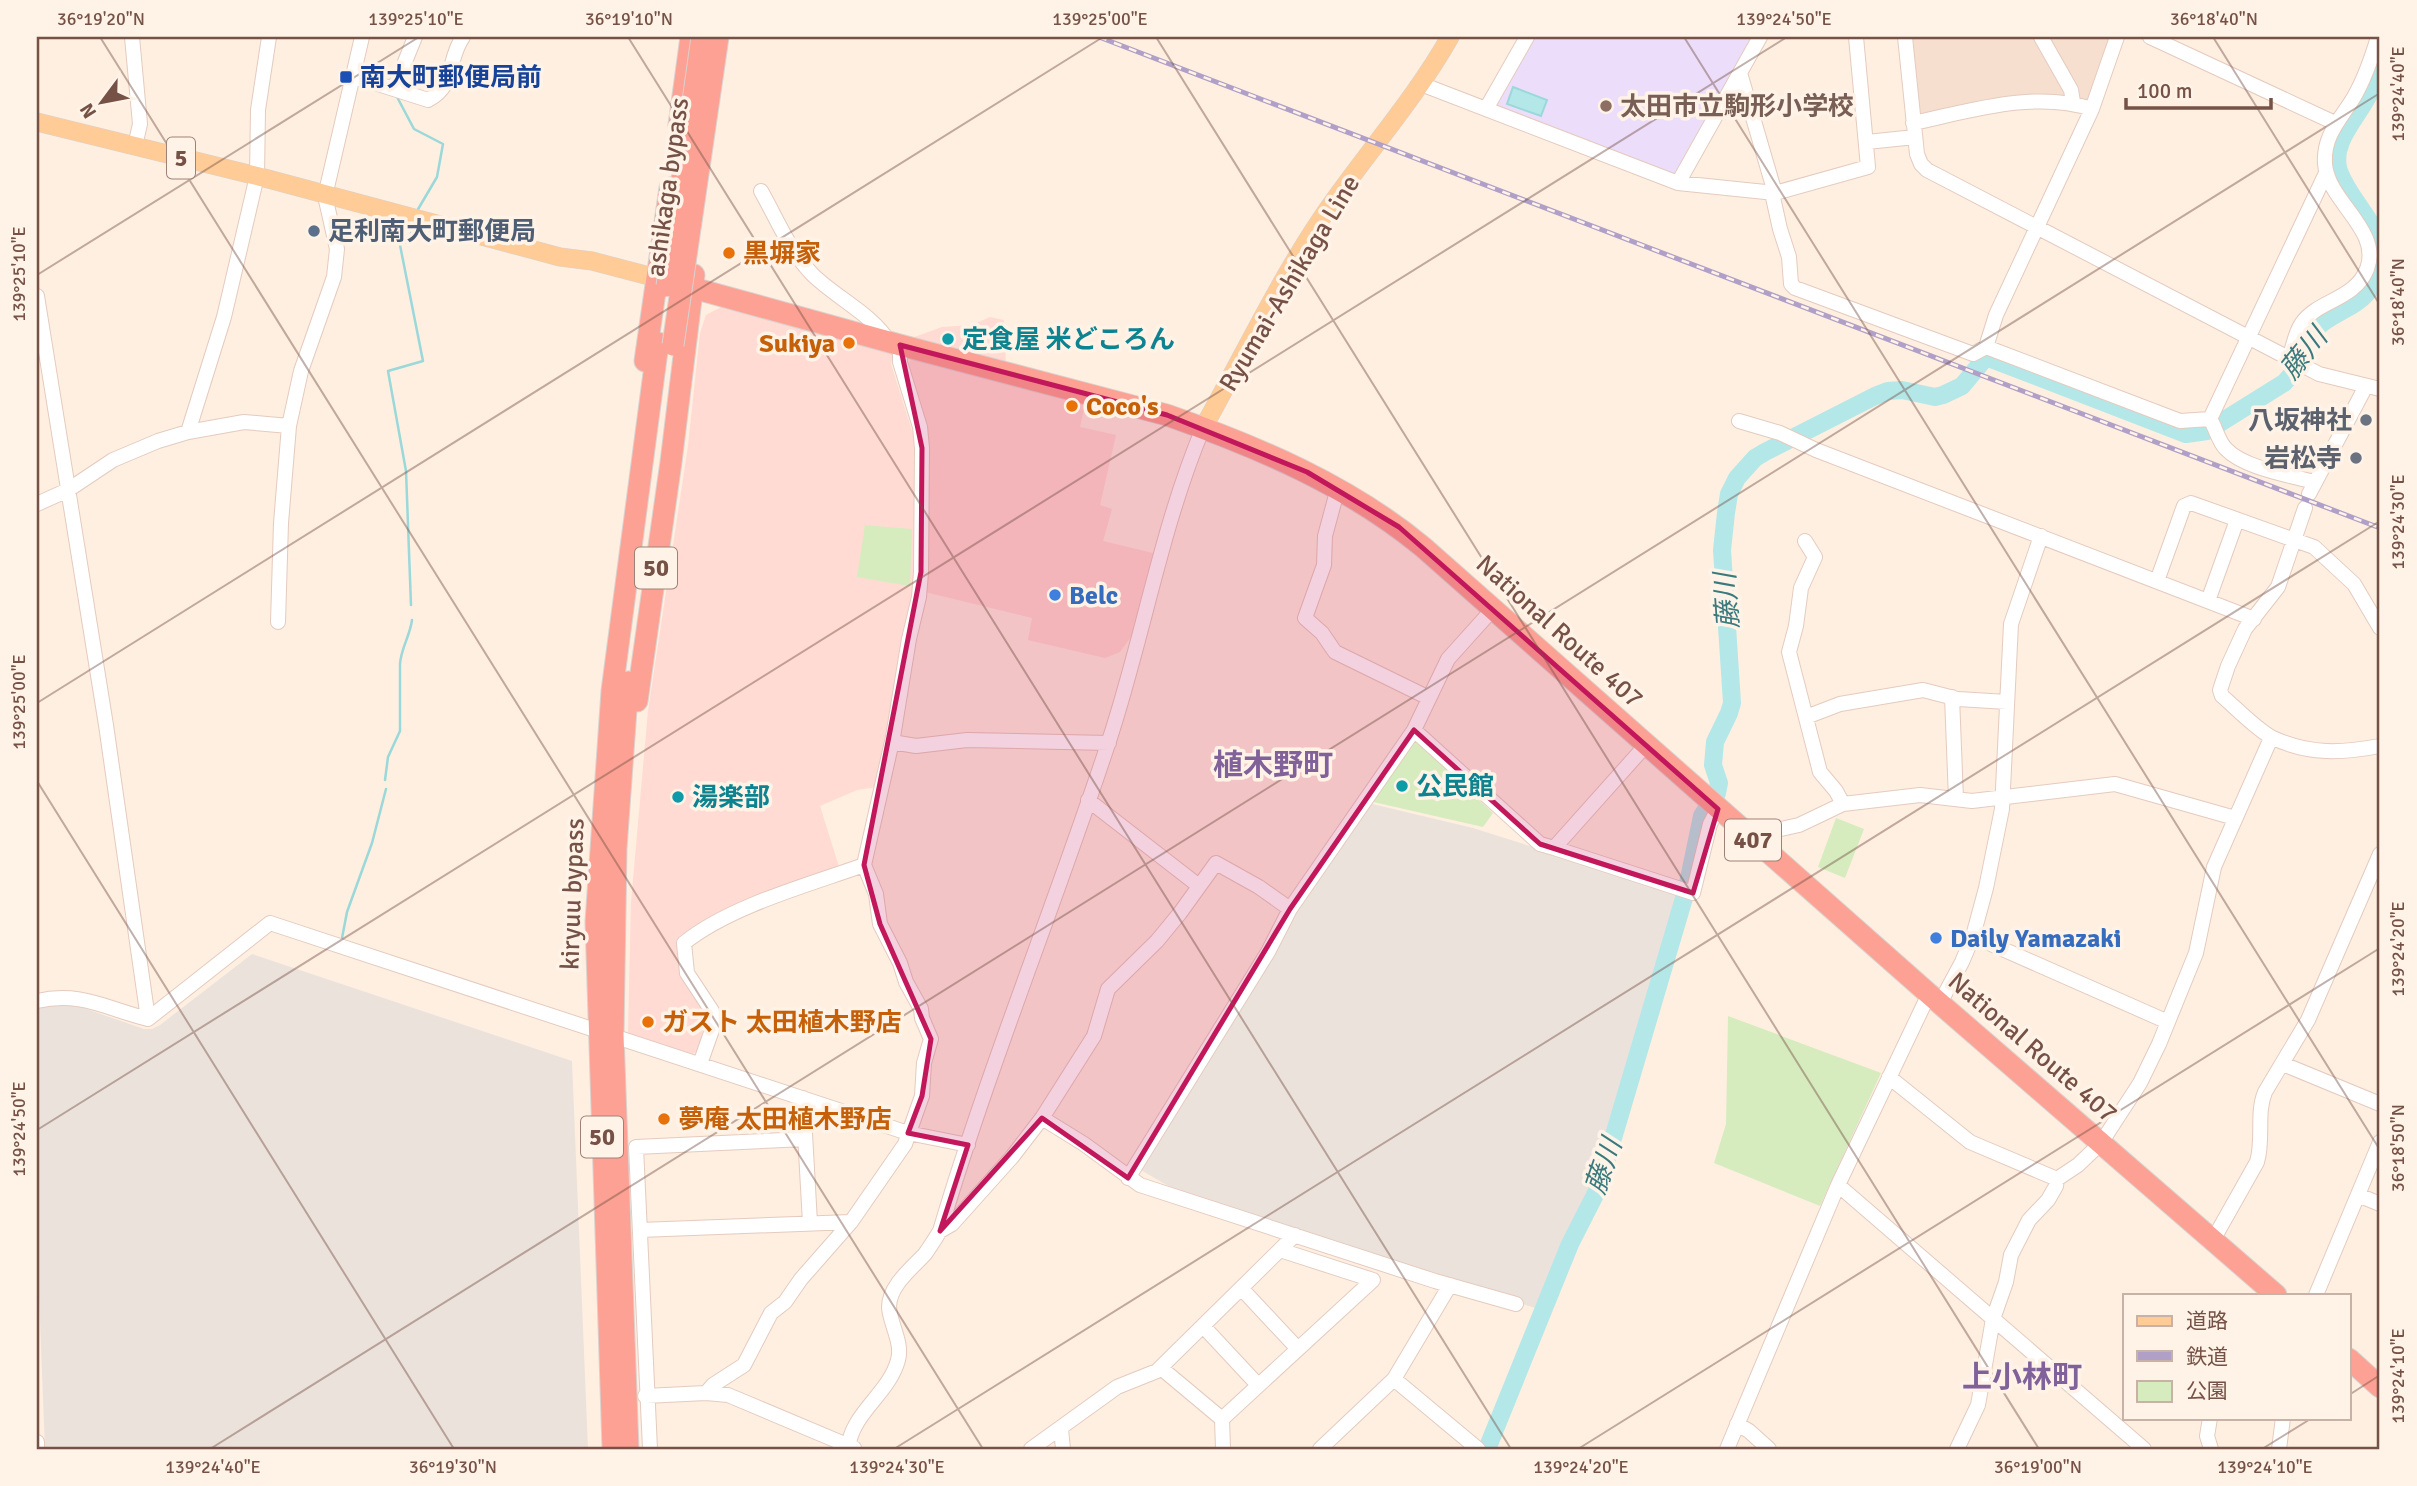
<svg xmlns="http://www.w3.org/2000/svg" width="2417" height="1486" font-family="Signika,'Noto Sans JP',sans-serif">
<rect width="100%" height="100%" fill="#feefe1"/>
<path fill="#f6dfcf" d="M1909,37H2111L2091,97L2083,101L2053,95L1993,100L1922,116L1916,112Z"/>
<path fill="#ffdbd3" d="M723,306L893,353L891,364L913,434L917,475L915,586L877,787L857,790L820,806L840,870L713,920L679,936L680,973L703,1006L706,1019L697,1052L690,1055L628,1034L631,902L648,711L688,446L700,333L706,315Z
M990,317L1004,320L1006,365L909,339L942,327L972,325Z
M911,356L1086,400L1080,427L1116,435L1100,505L1112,509L1103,541L1157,554L1138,627L1120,652L1105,658L1028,640L1032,618L925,592L926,563L908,368Z"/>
<path fill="#ece2dc" d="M1368,803L1473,828L1678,893L1593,1183L1535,1308L1184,1195L1139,1169L1293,912Z
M252,954L572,1061L588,1449H45L37,1246V1009L64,1003L75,1005L144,1029H152L160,1025Z"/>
<path fill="#ecddfa" d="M1533,37H1756L1680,174L1673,177L1494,105Z"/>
<path fill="#d6ecbe" d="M865,525L912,529L910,586L857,577Z
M1416,741L1493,813L1483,827L1369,801Z
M1836,818L1864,829L1845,878L1818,867Z
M1728,1016L1881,1073L1820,1206L1714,1163L1726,1124Z"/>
<path fill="#b4e7e8" stroke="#9ad8da" stroke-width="2" d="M1513,87L1547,100L1541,116L1507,104Z"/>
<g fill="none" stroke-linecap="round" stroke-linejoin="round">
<path stroke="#9ad8da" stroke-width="2.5" d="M396,95L414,129L443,144L437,177L417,211
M411,605L406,471L388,371L423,361L399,240L409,243L412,229
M385,780L388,757L400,731V664C401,648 410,636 412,620
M342,938L347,912L372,843L386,789"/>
<path stroke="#b4e7e8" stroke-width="18" d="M2380,56C2378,67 2376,78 2372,88C2362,114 2329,141 2339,171C2348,196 2370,216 2380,241
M1487,1449L1570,1244L1598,1189L1687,888L1702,816L1717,793L1719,783L1713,765L1715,742L1729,713L1732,703L1722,550L1726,513L1729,494L1737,478L1755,458L1765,452L1875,396L1888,391L1902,390L1935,397L1943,395L1962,386L1986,357L2186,434L2207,431L2284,383C2303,365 2300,348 2314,331C2327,314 2353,310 2367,293C2373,287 2376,277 2380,269"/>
<defs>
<path id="minor" d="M132,37L140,124L135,146
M1905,37L1917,154L1921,164L1927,170L2319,374L2380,389
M2041,37L2071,90L2073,102
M2150,37L2335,123
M1740,73L1775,193
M353,76L428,100C456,86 447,59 463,37
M1421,84L1678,183L1775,193L1868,167L1856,37
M394,89L415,37
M1486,109L1527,37
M1913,123C1970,111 2035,90 2092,109
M1867,142L1915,137
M1678,183L1760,37
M761,191C777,219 789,250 812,274C836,298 871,313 889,342
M1772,193L1780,229L1789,257L1791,284L1795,288L1973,354L1986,347L1996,315L2092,109L2117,37
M37,296L106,725L148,1019
M1986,347L2180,421L2210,419
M2289,359C2293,348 2295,332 2302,323C2318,300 2355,300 2367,269C2382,230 2328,202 2325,164C2323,135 2341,119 2354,97C2365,78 2372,57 2378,37
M2210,419L2326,173
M2210,419C2216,428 2218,441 2226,449C2244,468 2289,475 2314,482
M1739,421L1780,433L1816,450L2254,619
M188,432L224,317L257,176L258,110L269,37
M1338,488L1325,536L1324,565L1305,618L1322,633L1335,652L1429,698
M2309,494L2366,386
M37,504L68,490L113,460L158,441L188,432L244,422L289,426
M2305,508L2278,587L2245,629L2228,666L2220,690L2222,696C2235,707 2258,731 2273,738C2310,755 2342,753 2380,746
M1805,541L1815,557L1801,588L1796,626L1789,652L1820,772L1836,791L1843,804
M2157,581L2184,506L2191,503L2314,547L2354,584L2380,628
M2208,601L2237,520
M278,622L281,523L289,426L301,371L334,277L337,249L325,196L362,37
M1952,697L1956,799
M1806,717L1840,704L1923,690L1958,699L2007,702
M1414,730L1540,844L1554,848L1646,745
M892,742L916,746L967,740L1109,743
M1088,800L1199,886
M1749,836L1799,825L1843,804L1920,795L1972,801L2115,784L2235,818
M1554,848L1693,893L1710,824L1718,809
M1973,936L2168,1022
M37,1001C81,991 107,1009 148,1019L270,923L908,1133L968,1145
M1940,1003L1962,962L1973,936L1986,888L2002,809L2011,624L2041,536
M700,1064L713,1027L712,1011L687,973L684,943C730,906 808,885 864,865
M2283,1064L2380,1104
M1889,1077L1970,1142L2057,1179
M803,1098L810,1223
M1042,1118L1084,1144L1140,1185L1435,1281L1516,1304
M1128,1178L1268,952L1290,909L1414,730L1448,659L1493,609
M1838,1185L2144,1449
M2358,1195L2380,1204
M640,1230L851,1222
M940,1231L952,1224L1012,1157L1042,1118L1094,1036L1108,989L1157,941L1180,913L1216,863L1259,887L1290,909
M2213,1240L2257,1162C2264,1139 2256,1114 2265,1092L2308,1020L2380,854
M1241,1288L1298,1349
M2316,1295L2380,1142
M1203,1326L1258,1385
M1161,1368L1222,1419
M1394,1379L1478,1449
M706,1393L713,1385L744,1365L771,1313L785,1302L801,1279L851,1222L905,1144L922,1096L924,1063L931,1039L922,1018L921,1009L906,982L900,963L880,924L876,894L864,865L893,737L909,639L919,597L921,572L922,448L920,427L900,362V345
M645,1396L706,1393L728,1395L854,1448
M2210,1418L2207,1436L2211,1449
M1737,1424L1749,1431L1769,1449
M1061,1429L1063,1449
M37,1442V1449
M650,1449L636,1147L805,1139
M848,1449C851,1413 889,1394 898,1360C903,1343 890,1324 889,1307C889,1286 912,1268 925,1254C930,1247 935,1239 940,1231C989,1066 1055,905 1109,741C1143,638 1161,528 1203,428
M1031,1449L1117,1387L1157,1371L1295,1235
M1223,1449L1222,1419L1373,1280L1280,1250
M1320,1449L1394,1379L1450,1285
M1727,1449L1838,1185L1929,994
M1957,1449L1978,1405L1993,1319L2006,1282L2011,1255L2029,1220L2048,1200L2056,1186L2057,1179L2078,1165L2101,1143L2140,1083L2159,1044L2196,953L2214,867L2271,738
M2279,1449L2283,1418"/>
<path id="major" d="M37,122L257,176L560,257L592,261L657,278
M1203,428C1244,355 1282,274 1330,206C1370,149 1416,97 1450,37"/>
<path id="highway" d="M679,125L691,37
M657,278L900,345L1167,415C1258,447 1348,485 1423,547L1929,994L2276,1295
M645,361L670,188
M628,682L616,848L613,1035L628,1449
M637,701L671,462L694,275
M2349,1359L2380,1387
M613,1449L596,922L612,691L658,343"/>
</defs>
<use href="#minor" stroke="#e4cbbf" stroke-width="16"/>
<use href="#major" stroke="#dbd2cf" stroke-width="19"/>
<use href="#highway" stroke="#dbd2cf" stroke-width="23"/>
<use href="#minor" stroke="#fff" stroke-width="14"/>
<use href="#major" stroke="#ffcb96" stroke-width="18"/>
<use href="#highway" stroke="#fca193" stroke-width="21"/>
<defs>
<path id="rail" d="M1099,37L2380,528"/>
</defs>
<use href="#rail" stroke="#b09fc7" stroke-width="5"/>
<use href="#rail" stroke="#fff3e8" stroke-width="2.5" stroke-dasharray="8" stroke-linecap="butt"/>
<defs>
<path id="highway-bridge" d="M667,286L702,37
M673,345L718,37"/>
</defs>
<use href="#highway-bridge" stroke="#dbd2cf" stroke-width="23" stroke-linecap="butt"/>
<use href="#highway-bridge" stroke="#fca193" stroke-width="21"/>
</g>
<path fill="#c2185b" fill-opacity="0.2" stroke="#c2185b" stroke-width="5" stroke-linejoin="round" d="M900,345L1167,415L1307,472L1399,527L1718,809L1693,893L1540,844L1414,730L1290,909L1128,1178L1042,1118L940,1231L968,1145L908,1133L922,1096L931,1039L880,924L864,865L921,572L922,448Z"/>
<path fill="none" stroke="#765146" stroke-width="2" stroke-opacity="0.45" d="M100,37L983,1449M628,37L1511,1449M1156,37L2039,1449M1684,37L2380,1150M2213,37L2380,305M37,275L419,37M37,703L1103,37M37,781L454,1449M37,1130L1787,37M2349,1395L2380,1375M210,1449L2380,93M894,1449L2380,521M1578,1449L2380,948M2262,1449L2312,1418"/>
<rect fill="#1a4fb4" stroke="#fff3e8" stroke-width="2.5" x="339" y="70" width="14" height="14" rx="3.5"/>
<circle fill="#8d6e63" stroke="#fff3e8" stroke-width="2.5" cx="1606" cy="106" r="7"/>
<circle fill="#5c6f8a" stroke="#fff3e8" stroke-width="2.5" cx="314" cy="231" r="7"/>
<g fill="#e8710a" stroke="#fff3e8" stroke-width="2.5">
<circle cx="729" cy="253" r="7"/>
<circle cx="849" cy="343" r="7"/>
<circle cx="1072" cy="406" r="7"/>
<circle cx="648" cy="1022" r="7"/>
<circle cx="664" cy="1119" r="7"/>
</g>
<g fill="#0f9aa8" stroke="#fff3e8" stroke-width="2.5">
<circle cx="948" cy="339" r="7"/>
<circle cx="1402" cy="786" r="7"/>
<circle cx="678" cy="797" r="7"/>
</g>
<g fill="#6b7280" stroke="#fff3e8" stroke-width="2.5">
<circle cx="2366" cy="420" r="7"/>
<circle cx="2356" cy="458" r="7"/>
</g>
<g fill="#3f7fe0" stroke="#fff3e8" stroke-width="2.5">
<circle cx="1055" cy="595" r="7"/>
<circle cx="1936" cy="938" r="7"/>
</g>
<g text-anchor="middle" stroke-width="7" stroke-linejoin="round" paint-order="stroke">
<g fill="#fff3e8" stroke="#9f8277" stroke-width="2">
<rect x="167" y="137.5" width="28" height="41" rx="5"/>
<rect x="635" y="547.5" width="42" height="41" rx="5"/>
<rect x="1725" y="819.5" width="56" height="41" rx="5"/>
<rect x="581" y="1116.5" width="42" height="41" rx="5"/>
</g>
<g font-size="24" font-weight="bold" fill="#765146">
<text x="181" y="166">5</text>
<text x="656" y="576">50</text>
<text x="1753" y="848">407</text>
<text x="602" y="1145">50</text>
</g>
<g font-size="26" font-weight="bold" fill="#164399" stroke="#fff3e8" text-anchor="start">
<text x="360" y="86">南大町郵便局前</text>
</g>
<g font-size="26" font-weight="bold" fill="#785e54" stroke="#fff3e8" text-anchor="start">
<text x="1620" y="115">太田市立駒形小学校</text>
</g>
<g font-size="26" fill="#765146" stroke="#fff3e8">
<text transform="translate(667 187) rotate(-82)" y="9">ashikaga bypass</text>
<text transform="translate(1289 283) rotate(-59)" y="9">Ryumai-Ashikaga Line</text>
<text transform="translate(1560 631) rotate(42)" y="9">National Route 407</text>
<text transform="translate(572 894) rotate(-88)" y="9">kiryuu bypass</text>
<text transform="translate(2033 1047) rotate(41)" y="9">National Route 407</text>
</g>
<g font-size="26" font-weight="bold" fill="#4e5e75" stroke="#fff3e8" text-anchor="start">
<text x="328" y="240">足利南大町郵便局</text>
</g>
<g font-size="26" font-weight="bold" fill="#c56008" stroke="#fff3e8" text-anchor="start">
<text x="743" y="262">黒塀家</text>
<text x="835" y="352" text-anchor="end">Sukiya</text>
<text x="1086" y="415">Coco's</text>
<text x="662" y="1031">ガスト 太田植木野店</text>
<text x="678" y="1128">夢庵 太田植木野店</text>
</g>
<g font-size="26" font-weight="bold" fill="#0d838f" stroke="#fff3e8" text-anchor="start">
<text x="962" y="348">定食屋 米どころん</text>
<text x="1416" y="795">公民館</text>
<text x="692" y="806">湯楽部</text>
</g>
<g font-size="26" font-weight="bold" fill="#5b616d" stroke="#fff3e8" text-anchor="end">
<text x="2352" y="429">八坂神社</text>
<text x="2342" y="467">岩松寺</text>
</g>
<g font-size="26" font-weight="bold" fill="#366cbe" stroke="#fff3e8" text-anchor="start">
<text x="1069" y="604">Belc</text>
<text x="1950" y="947">Daily Yamazaki</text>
</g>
<g font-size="28" font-style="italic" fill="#3a7a7d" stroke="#fff3e8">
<text transform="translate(2303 353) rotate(-51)" y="10">藤川</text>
<text transform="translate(1726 601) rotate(-94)" y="10">藤川</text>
<text transform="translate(1603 1166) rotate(-71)" y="10">藤川</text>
</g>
<g font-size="30" font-weight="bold" fill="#80619a" stroke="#fff3e8">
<text x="1273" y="775">植木野町</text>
<text x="2022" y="1387">上小林町</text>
</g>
</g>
<rect width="2417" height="1486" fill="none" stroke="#fff3e8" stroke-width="77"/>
<rect x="2123" y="1294" width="228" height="126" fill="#fff3e8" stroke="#c8b2a7" stroke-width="2"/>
<rect x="2137" y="1316" width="35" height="10" fill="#ffcb96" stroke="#c8b2a7" stroke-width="2"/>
<text x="2186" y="1328" font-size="21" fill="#765146">道路</text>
<rect x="2137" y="1351" width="35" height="10" fill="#b09fc7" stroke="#c8b2a7" stroke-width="2"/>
<text x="2186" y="1364" font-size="21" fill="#765146">鉄道</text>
<rect x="2137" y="1381" width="35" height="21" fill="#d6ecbe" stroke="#c8b2a7" stroke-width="2"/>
<text x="2186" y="1398" font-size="21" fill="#765146">公園</text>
<g transform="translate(102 102) rotate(238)" stroke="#fff3e8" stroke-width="5" paint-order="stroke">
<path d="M0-5L12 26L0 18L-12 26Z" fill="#765146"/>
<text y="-10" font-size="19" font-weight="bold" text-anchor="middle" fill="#765146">N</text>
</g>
<path d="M2126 98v10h145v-10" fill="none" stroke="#765146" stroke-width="3.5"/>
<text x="2137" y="98" font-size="21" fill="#765146" stroke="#fff3e8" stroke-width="5" paint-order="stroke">100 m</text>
<rect x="38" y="38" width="2340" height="1410" fill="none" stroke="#765146" stroke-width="2.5"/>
<g font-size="18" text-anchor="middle" fill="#765146">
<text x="101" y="25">36°19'20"N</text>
<text x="416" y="25">139°25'10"E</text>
<text x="629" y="25">36°19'10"N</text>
<text x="1100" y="25">139°25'00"E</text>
<text x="1784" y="25">139°24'50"E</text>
<text x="2214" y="25">36°18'40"N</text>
<text transform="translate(2398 94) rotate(-90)" y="6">139°24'40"E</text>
<text transform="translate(19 274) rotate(-90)" y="6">139°25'10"E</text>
<text transform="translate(2398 302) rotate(-90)" y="6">36°18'40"N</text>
<text transform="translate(2398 522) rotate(-90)" y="6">139°24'30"E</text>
<text transform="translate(19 702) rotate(-90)" y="6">139°25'00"E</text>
<text transform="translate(2398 949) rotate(-90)" y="6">139°24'20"E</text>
<text transform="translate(19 1129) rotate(-90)" y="6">139°24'50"E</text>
<text transform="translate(2398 1148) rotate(-90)" y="6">36°18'50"N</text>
<text transform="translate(2398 1376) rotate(-90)" y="6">139°24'10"E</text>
<text x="213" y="1473">139°24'40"E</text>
<text x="453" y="1473">36°19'30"N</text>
<text x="897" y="1473">139°24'30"E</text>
<text x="1581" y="1473">139°24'20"E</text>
<text x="2038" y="1473">36°19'00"N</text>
<text x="2265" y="1473">139°24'10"E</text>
</g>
</svg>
